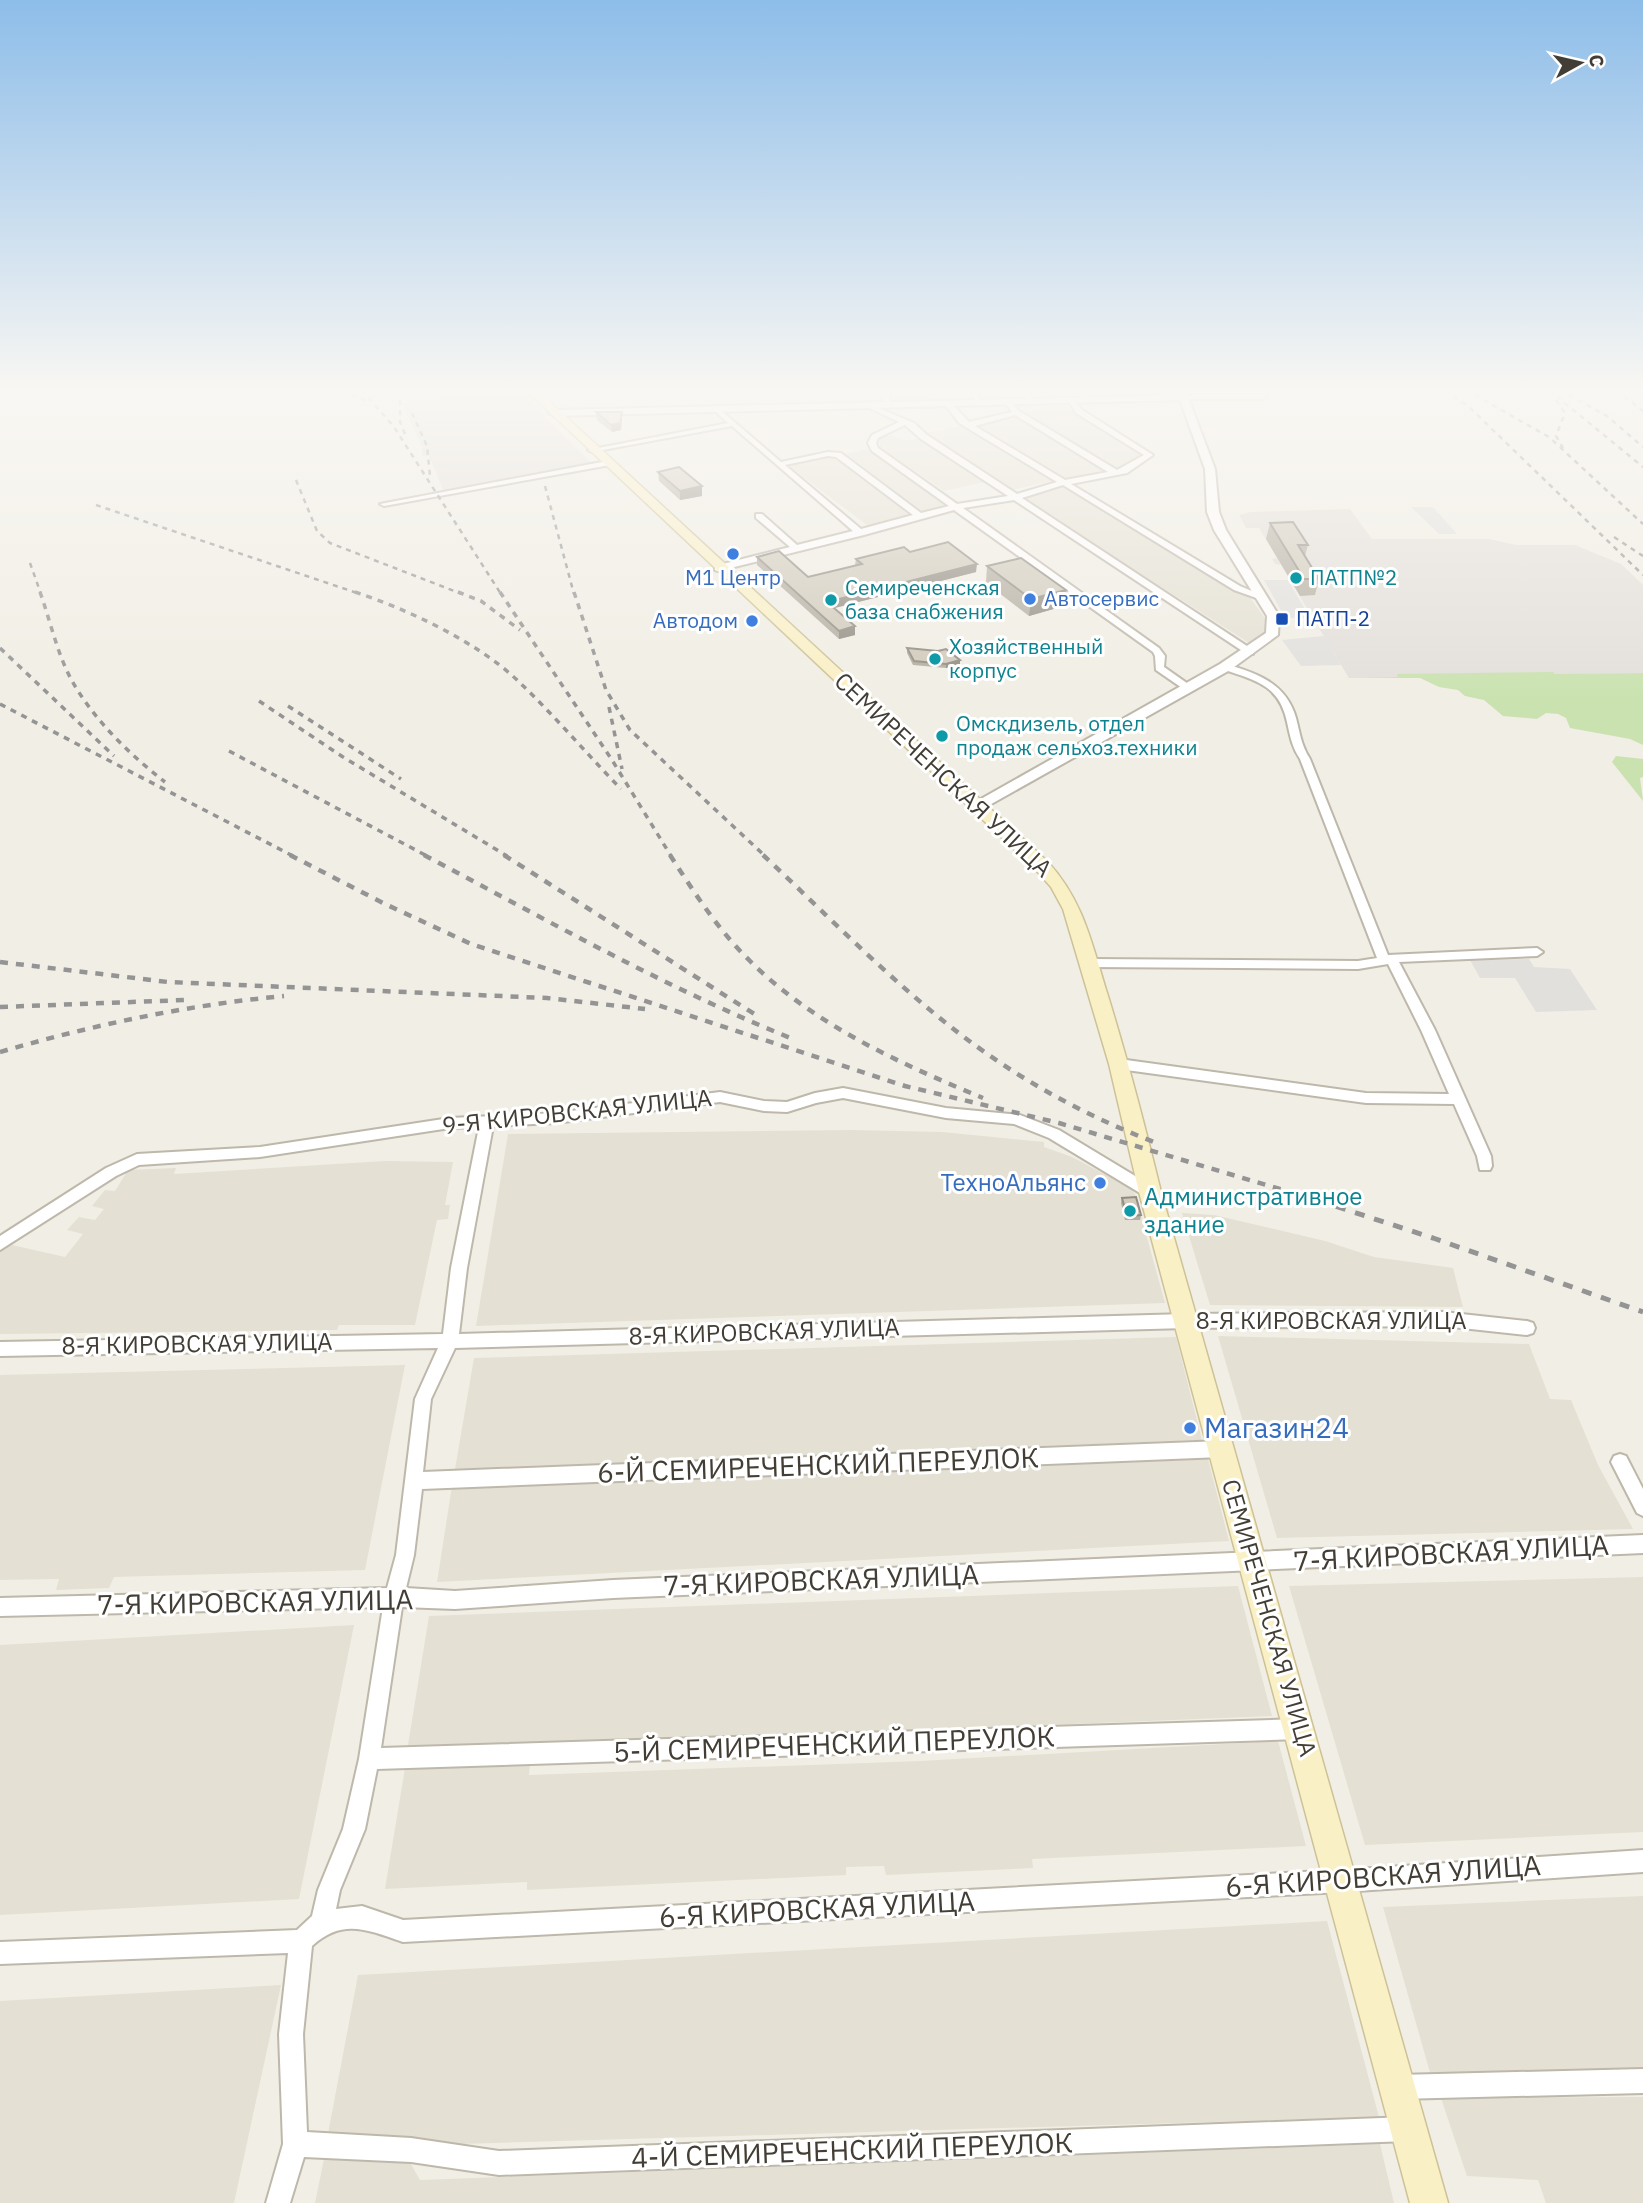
<svg xmlns="http://www.w3.org/2000/svg" width="1643" height="2203" font-family="'IBM Plex Sans',sans-serif">
<rect width="100%" height="100%" fill="#f1eee5"/>
<path fill="#e4e0d3" d="M906,390H953L963,398L891,402L889,394Z
M1063,405L1145,454L1135,463L1115,468L1022,412Z
M1018,416L1108,470L1065,479L978,425Z
M966,425L1056,480L1012,490L926,433Z
M892,435L904,441L921,438L985,482L944,491L880,447L879,438Z
M868,449L947,506L922,512L844,454Z
M834,456L916,515L867,525L787,465Z
M1066,485L1249,596L1269,624L1263,635L1249,643L1021,497Z
M852,1130L942,1132L1044,1142V1147L1072,1157L1129,1187L1135,1194L1165,1303L476,1326L508,1134Z
M385,1161L453,1162L445,1205H450L448,1219L437,1220L415,1325H339L337,1330L0,1334V1251L12,1245L65,1257L83,1234L67,1230L79,1217L95,1220L104,1209L92,1206L105,1190L115,1191L128,1170L176,1168L174,1174Z
M1182,1213L1214,1215L1325,1241L1374,1257L1453,1268L1463,1307L1210,1305Z
M1218,1336L1529,1344L1550,1399L1571,1400L1598,1465L1633,1529L1277,1538Z
M1176,1337L1202,1440L832,1454L454,1475L474,1358Z
M405,1365L365,1570L114,1577L109,1588L56,1590L59,1579L0,1580V1375Z
M1208,1459L1229,1541L437,1582L452,1486Z
M1643,1577V1832L1365,1845L1289,1586Z
M1238,1586L1272,1716L407,1751L429,1616Z
M354,1625L299,1899L0,1915V1645Z
M1278,1741L1306,1846L1032,1859L1033,1868L886,1875L884,1866L846,1867V1875L527,1890V1882L385,1889L406,1762H530L529,1775L921,1761Z
M1643,1896V2070L1431,2076L1383,1907Z
M1327,1921L1379,2117L460,2144L327,2139L358,1975Z
M281,1985L234,2203H0V2001Z
M1643,2097V2203H1546L1538,2180L1467,2176L1441,2098Z
M1380,2144L1394,2203H315L324,2159H408L420,2180Z"/>
<path fill="#e3dfda" d="M480,390H519L592,464L444,492L429,456H422V447L402,403Z
M1350,509L1372,539H1489L1516,545H1575L1621,564L1643,585V673L1349,678L1281,565L1275,564L1272,559L1277,558L1259,528H1246L1239,515L1251,512Z"/>
<path fill="#cae2b0" d="M1553,672L1555,674L1643,673V745L1630,739L1570,728L1566,718L1558,714L1546,713L1537,719L1503,716L1484,700L1465,696L1458,690L1439,687L1420,678H1349L1398,677L1397,674Z
M1616,756L1643,759V777L1640,778L1643,801L1612,762Z"/>
<path fill="#e2e0dd" d="M1411,507H1433L1457,534H1439Z
M1264,580H1288L1310,618H1285Z
M1324,636L1341,665L1301,666L1282,640Z
M1529,959L1534,967L1570,969L1597,1010L1536,1012L1515,978H1480L1470,960Z"/>
<g fill="none" stroke-linecap="round" stroke-linejoin="round">
<defs>
<path id="minor" d="M890,390H900L889,395L891,404L885,405L882,394Z
M971,390H977L980,403H976Z
M1021,390H1027L1033,402H1029Z
M1078,390H1084L1089,401H1085Z
M1178,390H1184L1187,395H1264L1267,397L1264,399H1184Z
M1072,398L1082,410L1153,455L1127,473L1071,484L1240,586L1266,597L1262,600L1234,590L1063,485L1022,498L1253,650V654H1247L1014,500L963,508L1159,648L1165,656L1164,667L1191,686V690H1185L1156,670L1155,656L1153,652L954,510L864,535L718,571L715,570V566L790,547L756,518V514H762L797,545L853,531L732,426L592,452L588,450L728,423L713,409L717,407L781,462L828,452L841,453L921,513L949,506L872,451L868,443L872,435L899,422L865,406V404H869L914,423L927,435L1017,494L1057,482L959,423L944,403L950,402L969,422L1012,412L1004,402L1010,401L1019,411L1117,470L1144,455L1076,413L1068,400ZM1015,415L1108,472L1065,480L975,426ZM905,425L921,439L1008,496L957,504L878,448L876,443L878,438ZM828,456L836,457L913,515L861,529L785,465Z
M607,461L611,463L610,465L384,506L380,504Z
M1225,664C1257,673 1286,683 1296,718C1300,733 1301,745 1310,759L1388,955L1537,948L1543,952L1537,956L1399,962L1435,1030L1491,1156L1492,1166L1490,1170H1480L1477,1156L1454,1104L1366,1103L1119,1069L1112,1064L1119,1059L1366,1093L1449,1094L1421,1030L1388,964L1358,969L1090,967L1084,963L1090,959L1358,961L1377,958L1300,759C1292,747 1290,736 1287,722C1279,684 1254,680 1222,669V665Z
M843,1088L946,1108L1020,1115L1059,1130L1155,1188L1157,1192L1155,1196H1145L1049,1138L1014,1124L946,1118L843,1098L816,1103L787,1112L764,1111L720,1102L555,1123L493,1126L467,1268L459,1334L1186,1314L1443,1312L1527,1321L1533,1323L1535,1328L1533,1333L1527,1335L1443,1326L1186,1328L455,1348L431,1399L423,1472L1222,1441L1228,1443L1231,1449L1228,1455L1222,1457L422,1489L414,1555L406,1588L455,1591L613,1580L1643,1535V1553L613,1598L455,1609L402,1607L381,1748L1300,1719L1307,1722L1310,1729L1307,1736L1300,1739L377,1769L365,1829L340,1890L336,1909L362,1906L403,1920L1342,1870L1643,1850V1872L1342,1892L403,1942C367,1930 343,1918 312,1946L303,2034L307,2132L411,2138L499,2151L1408,2117L1417,2120L1420,2129L1417,2138L1408,2141L499,2175L411,2162L304,2157L290,2203H266L283,2144L279,2034L288,1953L0,1964V1942L297,1930L312,1916L318,1890L343,1829L359,1759L383,1607L0,1616V1598L387,1588L396,1555L415,1399L438,1348L0,1356V1342L443,1334L451,1268L479,1127L450,1128L260,1157L139,1165L116,1176L0,1250V1236L106,1168L137,1154L260,1147L450,1118L555,1113L720,1092L764,1101L787,1102L815,1093Z
M1620,1454L1626,1456L1643,1489V1516L1637,1513L1611,1462L1614,1456Z
M1643,2069V2093L1398,2099L1390,2095L1386,2087L1390,2079L1398,2075Z"/>
<path id="tertiary" d="M1187,395L1215,469L1219,512L1226,530L1279,616L1278,635L1230,670L977,812L972,810L969,807L972,804L1220,664L1266,633L1267,616L1214,530L1207,512L1205,469L1180,400L554,416L549,413L554,410Z"/>
<path id="secondary" d="M526,390H537L1047,861C1084,901 1092,945 1108,996C1128,1061 1145,1126 1161,1192L1448,2203H1410L1139,1192L1109,1064L1063,909L1051,887L1035,869Z"/>
</defs>
<use href="#minor" stroke="#beb8ab" stroke-width="4"/>
<use href="#tertiary" stroke="#beb8ab" stroke-width="4"/>
<use href="#secondary" stroke="#cdc297" stroke-width="3"/>
<use href="#minor" fill="#fff" fill-rule="evenodd"/>
<use href="#tertiary" fill="#fff" fill-rule="evenodd"/>
<use href="#secondary" fill="#faf0c6" fill-rule="evenodd"/>
<path stroke="#949494" stroke-width="2.5" stroke-dasharray="5 5" stroke-linecap="butt" d="M343,390L369,402
M362,390L394,427L501,594
M400,390V422L405,434
M1466,390L1549,437L1643,524
M1549,390L1643,467
M1616,390L1643,411
M1445,391L1467,405L1643,575
M1569,395L1607,416L1643,447
M1556,400L1565,413L1556,436L1563,448
M412,413L427,446L430,476
M296,480L317,531L330,543L462,594
M545,486L574,594
M96,505L360,594
M1614,537L1643,556
M30,563L41,594"/>
<path stroke="#949494" stroke-width="3.5" stroke-dasharray="6 6" stroke-linecap="butt" d="M40,592C50,620 57,653 71,679C93,719 129,754 165,782
M355,592C409,610 475,641 516,679C553,714 586,753 621,789
M458,592L481,601L520,630
M500,592L612,760L671,856
M574,592L606,690L630,730L765,856
M0,648L114,756
M259,701L343,757L507,856
M0,704L293,856
M288,706L401,779
M609,707L622,769
M229,751L427,856"/>
<path stroke="#949494" stroke-width="4.5" stroke-dasharray="8 8" stroke-linecap="butt" d="M290,855L385,904L471,944L905,1086L1059,1123L1303,1196
M424,855C545,919 666,988 793,1039
M504,855L759,1017
M670,855C694,892 718,930 750,961C814,1025 901,1064 983,1098
M763,855C825,913 885,975 951,1027C1013,1076 1081,1114 1154,1142
M0,962L168,982L547,998L645,1009
M0,1007L185,1000
M0,1052C93,1025 187,1005 284,996"/>
<path stroke="#949494" stroke-width="5" stroke-dasharray="10 10" stroke-linecap="butt" d="M1298,1194L1433,1238L1643,1312"/>
</g>
<path fill="#b4aea1" d="M596,412H622V419L621,430L612,432L597,420Z
M658,472L702,496L680,500L659,481Z
M1270,523L1308,545L1305,556L1319,579L1315,595L1300,596L1266,539Z
M910,552L976,572L834,608L855,626V635L839,639L757,565V557L808,577L855,565L856,559Z
M987,566L1064,606L1029,616L986,583Z
M907,648L960,660V664L946,668L913,665L907,653Z
M1122,1198L1141,1215L1140,1220H1125L1121,1203Z"/>
<path fill="#928d83" d="M622,412V419L621,430L612,432L611,425Z
M702,486V496L680,500V491Z
M977,564L976,572L827,610V602Z
M1066,590L1064,606L1029,616L1031,599Z
M855,626V635L839,639V631Z
M960,660V664L946,668V664Z"/>
<path fill="#d1cabb" stroke="#928d83" stroke-width="2" d="M596,412H622L620,423L611,425Z
M679,467L702,486L680,491L658,472Z
M1293,522L1308,545H1298L1319,579H1304L1270,523Z
M948,542L977,564L827,602L855,626L839,631L757,557L779,551L808,577L862,564L856,559L904,547L910,552Z
M1021,558L1066,590L1031,599L987,566Z
M907,648L938,651L946,649L960,660L946,664L914,661Z
M1136,1197L1141,1215L1127,1216L1122,1198Z"/>
<linearGradient id="sky" x2="0" y2="1"><stop stop-color="#8dbde9"/><stop offset="0.56" stop-color="#f9f7f3"/><stop offset="1" stop-color="#f9f7f3" stop-opacity="0"/></linearGradient>
<rect width="1643" height="698" fill="url(#sky)"/>
<g fill="#3f7fe0" stroke="#fff" stroke-width="2.5">
<circle cx="733" cy="554" r="7"/>
<circle cx="1030" cy="599" r="7"/>
<circle cx="752" cy="621" r="7"/>
<circle cx="1100" cy="1183" r="7"/>
<circle cx="1190" cy="1428" r="7"/>
</g>
<g fill="#0f9aa8" stroke="#fff" stroke-width="2.5">
<circle cx="1296" cy="578" r="7"/>
<circle cx="831" cy="600" r="7"/>
<circle cx="935" cy="659" r="7"/>
<circle cx="942" cy="736" r="7"/>
<circle cx="1130" cy="1211" r="7"/>
</g>
<rect fill="#1a4fb4" stroke="#fff" stroke-width="2.5" x="1275" y="612" width="14" height="14" rx="3.5"/>
<g text-anchor="middle" stroke-width="6" stroke-linejoin="round" paint-order="stroke">
<g font-size="21" fill="#366cbe" stroke="#fff">
<text x="733" y="585">М1 Центр</text>
<text x="1044" y="606" text-anchor="start">Автосервис</text>
<text x="738" y="628" text-anchor="end">Автодом</text>
</g>
<g font-size="21" fill="#0d838f" stroke="#fff" text-anchor="start">
<text x="1310" y="585">ПАТП№2</text>
<text x="845" y="595">Семиреченская<tspan x="845" dy="24">база снабжения</tspan></text>
<text x="949" y="654">Хозяйственный<tspan x="949" dy="24">корпус</tspan></text>
<text x="956" y="731">Омскдизель, отдел<tspan x="956" dy="24">продаж сельхоз.техники</tspan></text>
</g>
<g font-size="21" fill="#164399" stroke="#fff" text-anchor="start">
<text x="1296" y="626">ПАТП-2</text>
</g>
<g font-size="24" fill="#433e35" stroke="#fff">
<text transform="translate(943 775) rotate(43)" y="8">СЕМИРЕЧЕНСКАЯ УЛИЦА</text>
<text transform="translate(577 1112) rotate(-6)" y="8">9-Я КИРОВСКАЯ УЛИЦА</text>
<text x="1331" y="1329">8-Я КИРОВСКАЯ УЛИЦА</text>
<text transform="translate(764 1332) rotate(-2)" y="8">8-Я КИРОВСКАЯ УЛИЦА</text>
<text transform="translate(197 1344) rotate(-1)" y="8">8-Я КИРОВСКАЯ УЛИЦА</text>
<text transform="translate(1269 1618) rotate(74)" y="8">СЕМИРЕЧЕНСКАЯ УЛИЦА</text>
</g>
<g font-size="24" fill="#366cbe" stroke="#fff" text-anchor="end">
<text x="1086" y="1191">ТехноАльянс</text>
</g>
<g font-size="24" fill="#0d838f" stroke="#fff" text-anchor="start">
<text x="1144" y="1205">Административное<tspan x="1144" dy="28">здание</tspan></text>
</g>
<g font-size="28" fill="#366cbe" stroke="#fff" text-anchor="start">
<text x="1204" y="1438">Магазин24</text>
</g>
<g font-size="28" fill="#433e35" stroke="#fff">
<text transform="translate(818 1465) rotate(-2)" y="10">6-Й СЕМИРЕЧЕНСКИЙ ПЕРЕУЛОК</text>
<text transform="translate(1451 1553) rotate(-3)" y="10">7-Я КИРОВСКАЯ УЛИЦА</text>
<text transform="translate(821 1580) rotate(-2)" y="10">7-Я КИРОВСКАЯ УЛИЦА</text>
<text transform="translate(255 1602) rotate(-1)" y="10">7-Я КИРОВСКАЯ УЛИЦА</text>
<text transform="translate(834 1744) rotate(-2)" y="10">5-Й СЕМИРЕЧЕНСКИЙ ПЕРЕУЛОК</text>
<text transform="translate(1383 1876) rotate(-4)" y="10">6-Я КИРОВСКАЯ УЛИЦА</text>
<text transform="translate(817 1909) rotate(-3)" y="10">6-Я КИРОВСКАЯ УЛИЦА</text>
<text transform="translate(852 2150) rotate(-2)" y="10">4-Й СЕМИРЕЧЕНСКИЙ ПЕРЕУЛОК</text>
</g>
</g>
<g transform="translate(1580 63) rotate(82)" stroke="#ffffff" stroke-width="5" paint-order="stroke">
<path d="M0-5L12 26L0 18L-12 26Z" fill="#433e35"/>
<text y="-10" font-size="19" font-weight="bold" text-anchor="middle" fill="#433e35">С</text>
</g>
</svg>
